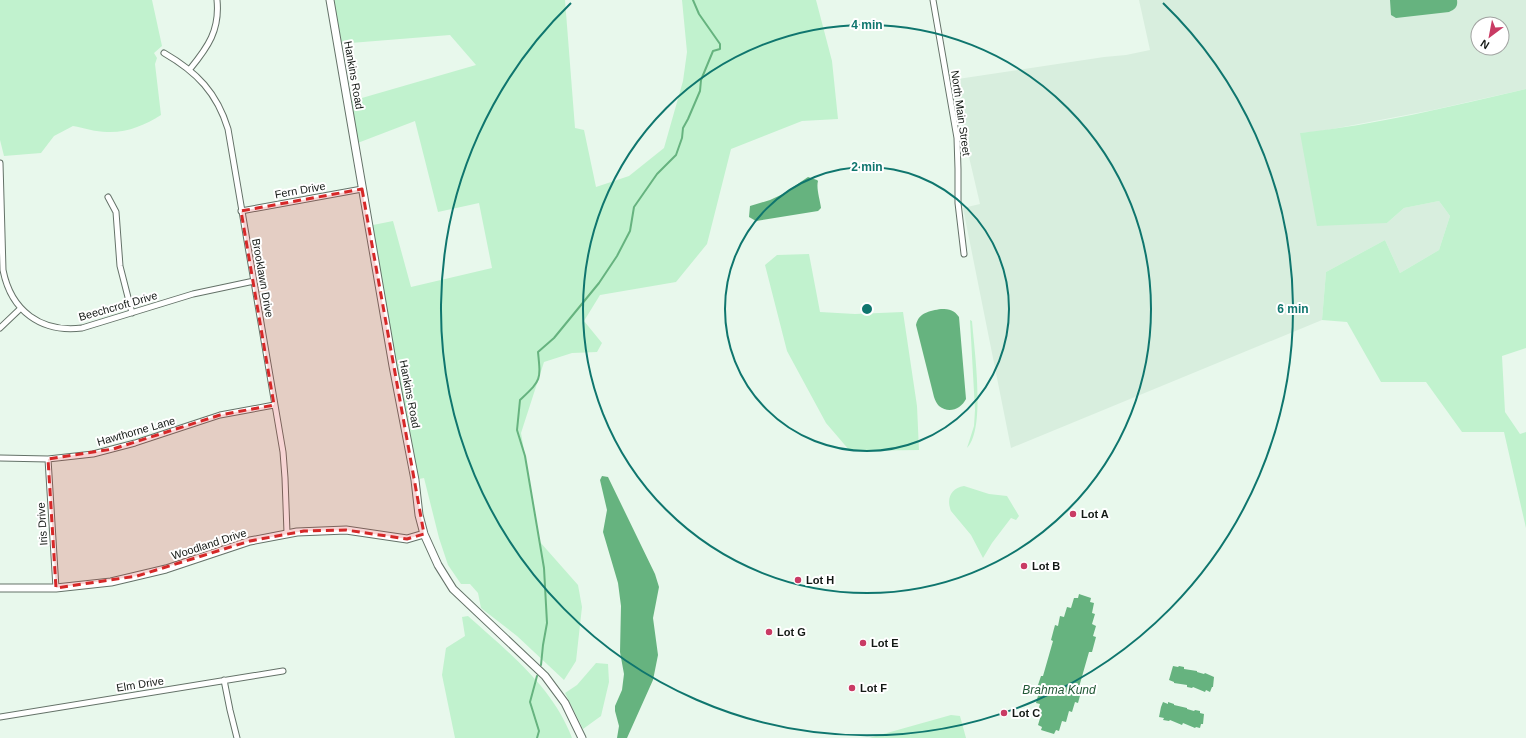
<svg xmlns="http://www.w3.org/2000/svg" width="1526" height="738" font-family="Arial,sans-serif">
<rect width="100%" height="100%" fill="#e8f8ec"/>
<path fill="#d8eede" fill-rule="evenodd" d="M1139,0H1526V89L1433,110L1322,131L1300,133L1387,223L1404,208L1439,201L1450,216L1439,250L1400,273L1385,240L1326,272L1322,320L1011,448L963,208L980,204L951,80L1104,57L1126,55L1150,50ZM1478,24H1502V48H1478Z"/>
<path fill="#c1f2ce" d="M0,0H152L162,46L154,53L157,58L155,64L161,115C145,125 127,133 107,132C96,132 84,128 73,126L54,136L41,153L4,156L0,140Z
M335,0H565L575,128L584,130L596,187L629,176L664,148L683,81L687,52L682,0H816L832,61L838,119L802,121L731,149L707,244L676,282L600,295L584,321L602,343L597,352L572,353L544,362L521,433L540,542L578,585L582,607L576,661L564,680L517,636L481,608L478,593L470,584H461L448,565L439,538L424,478L414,480L368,226L393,221L411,287L492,268L479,203L438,212L415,121L355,144L348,102L476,65L450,35L338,44L331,1Z
M1526,89V348L1502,356L1505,412L1520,434L1526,432V528L1504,432H1462L1426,382H1381L1347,322L1322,320L1326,272L1385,240L1400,273L1439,250L1450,216L1439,201L1404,208L1387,223L1317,226L1300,133C1376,125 1452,106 1526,89Z
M809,254L820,312L855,314L903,312L917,406L919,450L850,451L826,423L787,351L765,265L777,255Z
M970,320L972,321C974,348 986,429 967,448L974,426L975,410Z
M964,486L989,494L1007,496L1019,516L1016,520L1011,518L992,543L983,558L971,535L951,511C946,499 951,488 964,486Z
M468,616C508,652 553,687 572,738H455L442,675L446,648L465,636L462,617Z
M596,663L608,664L609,682L601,716L583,729L565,693L577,685Z
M951,715L960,716L966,738H869Z"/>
<path fill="#66b37f" d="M1390,0H1457C1458,7 1455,9 1449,12L1396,18L1391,15Z
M808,177L817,180L818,181C816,188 820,200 821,208L818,211L756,221L749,217L750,206L770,200L783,194Z
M941,309C950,309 954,310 959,317L966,399C961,409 949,414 939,406C937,404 935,400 934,397L916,325C919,312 930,311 941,309Z
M602,476L608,477L655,574L659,587L653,618L658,655L653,680L627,738H617L619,726L615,711V706L622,690L624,674L620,652L621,606L618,583L603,532L607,510L600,480Z
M1079,594L1091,598L1090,602L1094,603L1092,613L1095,614L1092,624L1096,626L1093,636L1096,637L1092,652H1089L1079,687L1082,688L1078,703L1075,702L1072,712L1069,711L1066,722L1062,721L1059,731L1056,730L1054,734L1041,730L1042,727L1038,725L1041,715L1037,714L1040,704L1036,703L1039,692L1036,691L1041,676H1043L1053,641L1051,640L1055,625L1058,626L1060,616L1064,617L1067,607L1071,608L1074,598H1078Z
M1173,666L1178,667L1179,666L1184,667V669L1197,671V672L1204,674L1205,673L1214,677L1213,687H1212L1210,692L1206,690L1205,692L1193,687L1192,688L1187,687V685L1174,683V682L1169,680Z
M1163,702L1168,704V702L1174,704V705L1187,708V709L1194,711L1195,710L1200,711V713L1204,714L1203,724H1201L1200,728L1196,727L1195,728L1183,723L1182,725L1170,720L1169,721L1163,720L1164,718L1159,717L1161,707Z"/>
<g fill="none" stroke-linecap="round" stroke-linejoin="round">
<path stroke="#66b37f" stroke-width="2" d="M541,665L543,645L547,623L544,568L525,456L517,430L520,400C541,380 541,381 538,352L554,338L599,283L617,256L630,231L634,207L657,174L676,155L682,138L683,128L688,119L700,91L701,80L713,51L720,49V44L699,14L693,0
M537,738L539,731L530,702L537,676"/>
<defs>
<path id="street" d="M933,0L957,138L958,169V203L964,254
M164,53C197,72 217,93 228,129L283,452L285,478L287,533
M190,69C208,47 220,30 217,0
M0,163L3,270C11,311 41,333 82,328L193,294L254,281
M108,197L116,212L120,266L132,313
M241,211L362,189
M0,328L21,308
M0,458L48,459L93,454L135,443L220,415L274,405
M48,459L56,588
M224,680L230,710L237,738
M0,717L283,671"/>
<path id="secondary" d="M330,0L393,366L415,480L419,515L424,534L438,565L453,589L545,676L565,703L582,738
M0,588H56L111,582L166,569L250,541L297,532L346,530L407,539L424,534"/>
</defs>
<use href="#street" stroke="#647268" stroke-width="7"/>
<use href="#secondary" stroke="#647268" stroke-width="9"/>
<use href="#street" stroke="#fff" stroke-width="5"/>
<use href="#secondary" stroke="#fff" stroke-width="7"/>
</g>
<path fill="#d62828" fill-opacity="0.2" stroke="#d62828" stroke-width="3" stroke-dasharray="8 5" stroke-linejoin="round" d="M362,189L424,534L407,539L346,530L304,531L250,541L137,576L56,588L48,459L113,449L220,415L274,405L241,211Z"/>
<g fill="none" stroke="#0f766e" stroke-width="2">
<circle cx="867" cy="309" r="142"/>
<circle cx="867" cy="309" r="284"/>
<path d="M1163 3A426 426 0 1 1 571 3"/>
</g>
<g fill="#c93b64" stroke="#fff" stroke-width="1.5">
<circle cx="1073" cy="514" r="4"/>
<circle cx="1024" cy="566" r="4"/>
<circle cx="798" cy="580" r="4"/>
<circle cx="769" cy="632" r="4"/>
<circle cx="863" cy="643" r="4"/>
<circle cx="852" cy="688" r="4"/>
<circle cx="1004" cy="713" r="4"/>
</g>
<g text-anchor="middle" stroke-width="4" stroke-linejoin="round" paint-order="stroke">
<g font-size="11" fill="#131814" stroke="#fff">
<text transform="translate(354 75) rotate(80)" y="4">Hankins Road</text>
<text transform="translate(961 113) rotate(82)" y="4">North Main Street</text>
<text transform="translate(300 190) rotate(-10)" y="4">Fern Drive</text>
<text transform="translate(263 278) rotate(80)" y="4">Brooklawn Drive</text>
<text transform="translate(118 306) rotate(-16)" y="4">Beechcroft Drive</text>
<text transform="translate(410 394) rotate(79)" y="4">Hankins Road</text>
<text transform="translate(136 431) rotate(-16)" y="4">Hawthorne Lane</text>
<text transform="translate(42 524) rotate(-94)" y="4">Iris Drive</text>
<text transform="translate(209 544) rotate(-18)" y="4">Woodland Drive</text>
<text transform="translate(140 684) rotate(-9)" y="4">Elm Drive</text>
</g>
<g font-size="11" font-weight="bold" fill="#131814" stroke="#fff" text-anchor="start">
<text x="1081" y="518">Lot A</text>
<text x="1032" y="570">Lot B</text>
<text x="806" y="584">Lot H</text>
<text x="777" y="636">Lot G</text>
<text x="871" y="647">Lot E</text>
<text x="860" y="692">Lot F</text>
<text x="1012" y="717">Lot C</text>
</g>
<g font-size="12" font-style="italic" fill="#205835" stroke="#fff">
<text x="1059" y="694">Brahma Kund</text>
</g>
</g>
<circle cx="867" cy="309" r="6" fill="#0f766e" stroke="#fff" stroke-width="2"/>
<g font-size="12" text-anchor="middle" font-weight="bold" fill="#0f766e" stroke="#fff" stroke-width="4" stroke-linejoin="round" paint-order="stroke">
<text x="867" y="29">4 min</text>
<text x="867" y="171">2 min</text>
<text x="1293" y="313">6 min</text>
</g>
<g transform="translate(1490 36) rotate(212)"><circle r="19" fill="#ffffff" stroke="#a1a3a1"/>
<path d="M0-3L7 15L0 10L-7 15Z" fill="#c93b64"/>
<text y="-6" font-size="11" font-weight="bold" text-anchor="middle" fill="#131814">N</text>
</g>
</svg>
